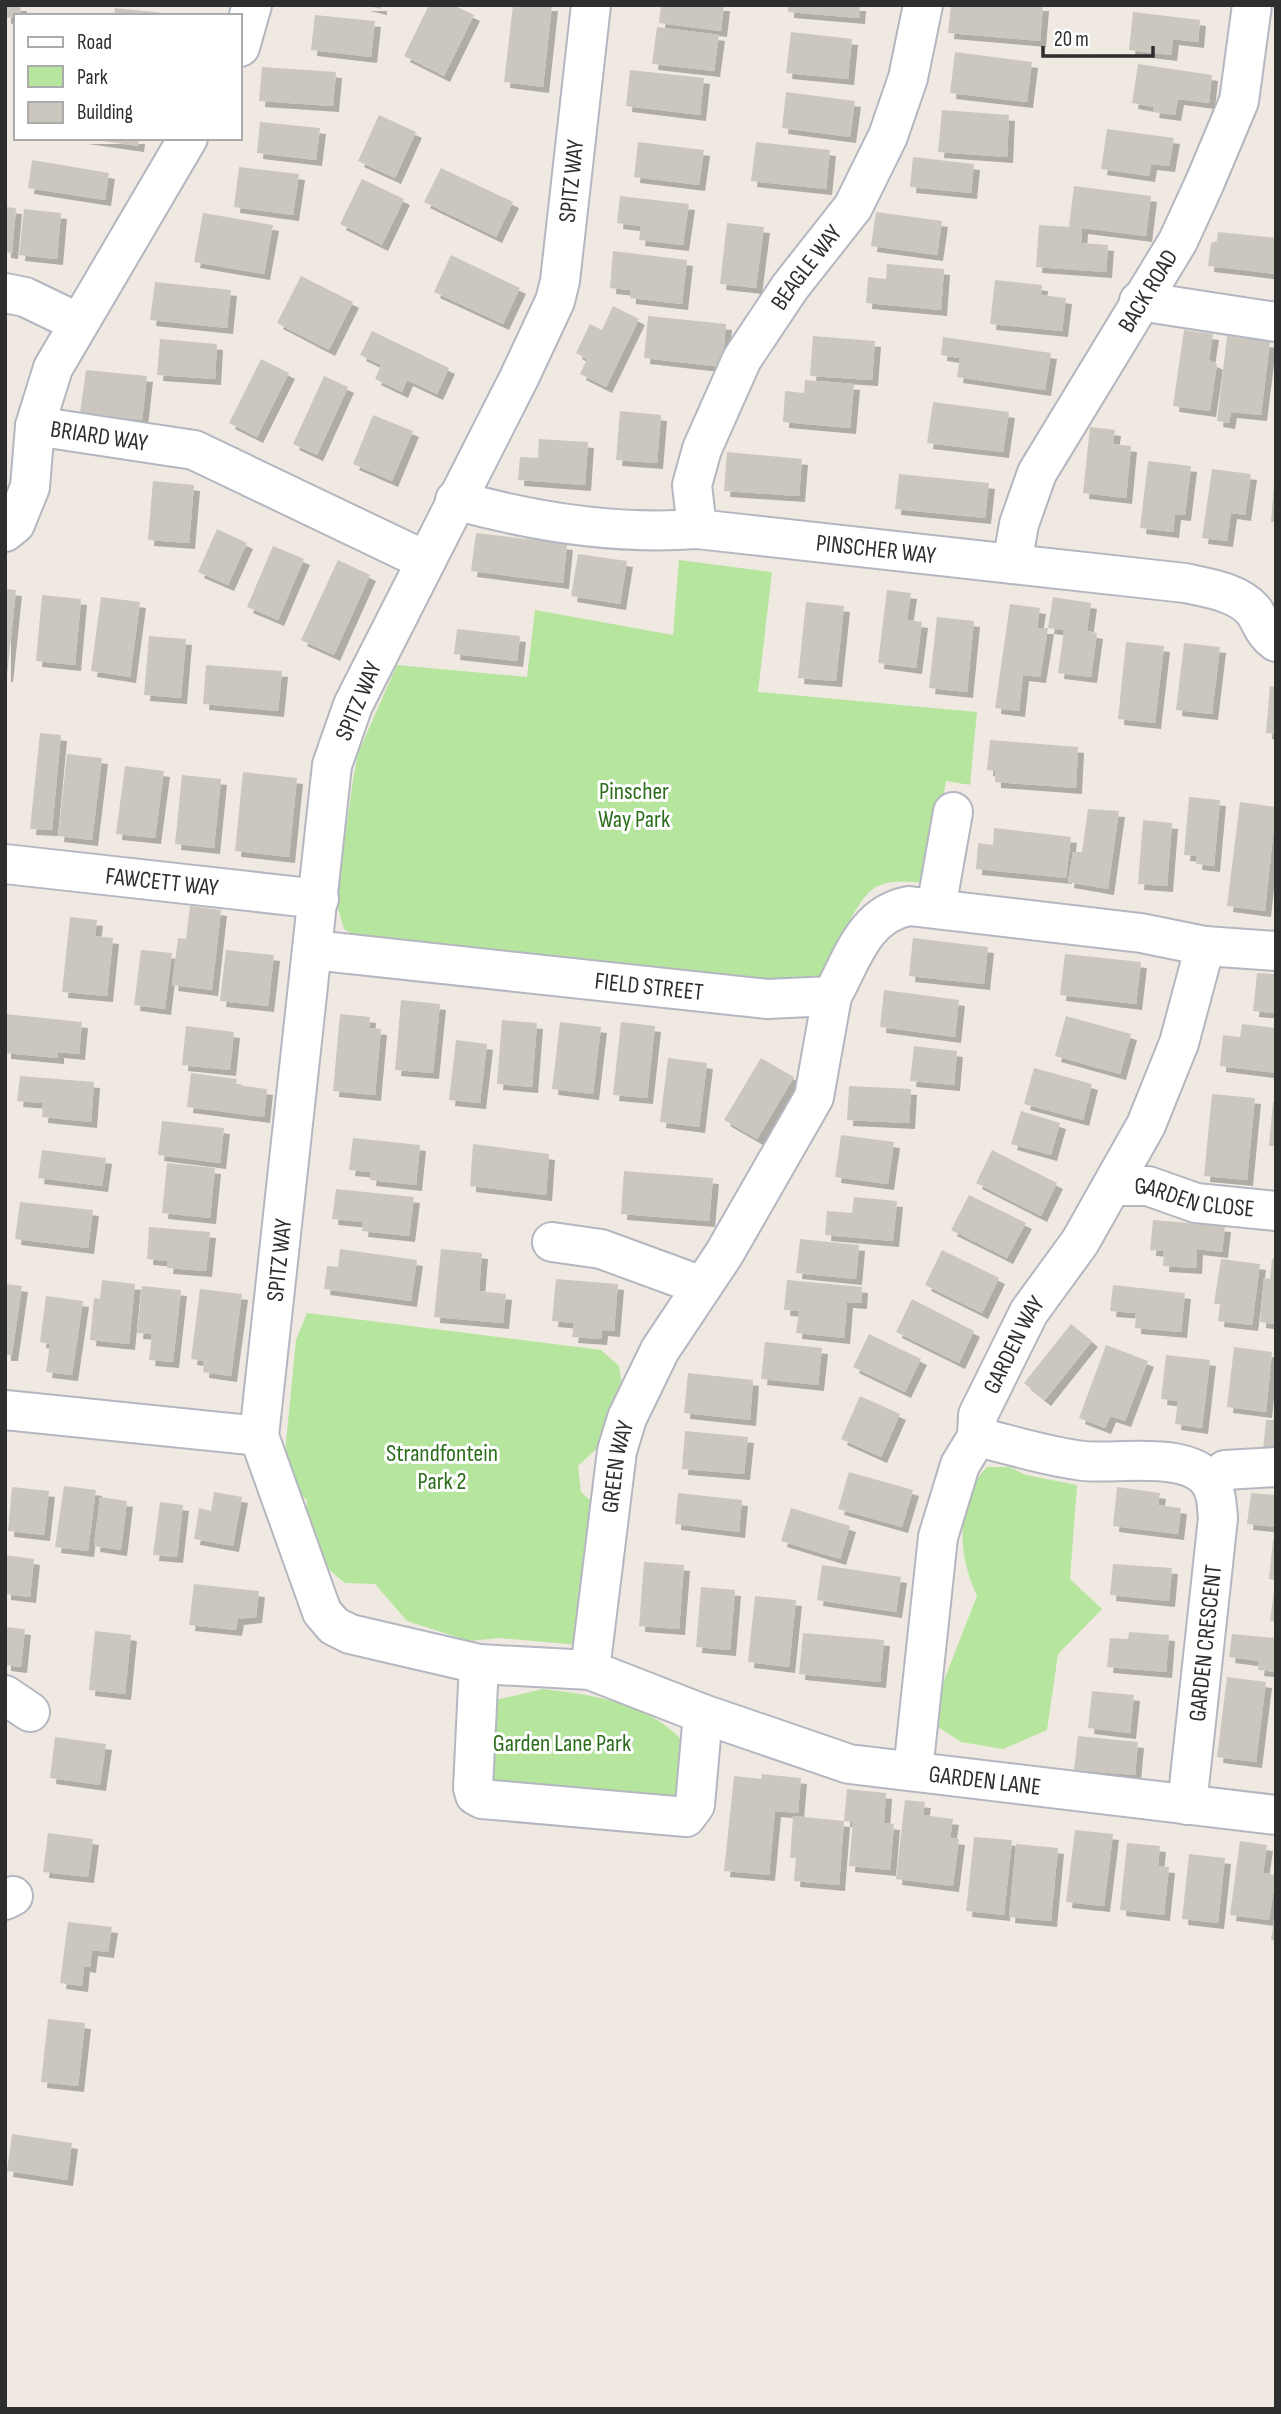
<svg xmlns="http://www.w3.org/2000/svg" width="1281" height="2414" font-family="'Sofia Sans Condensed',sans-serif">
<defs>
<filter id="shadow"><feDropShadow dx="6" dy="6" stdDeviation="0" flood-color="#0004"/></filter>
</defs>
<rect width="100%" height="100%" fill="#efe9e1"/>
<path fill="#b6e59e" d="M679,560L772,572L758,692L977,712L970,785L946,781L928,883C912,882 893,879 878,886C854,897 837,953 826,976L799,988L373,946L344,929L336,902L353,780L358,753L397,665L527,677L535,610L673,635Z
M307,1313L601,1350L619,1366L623,1392L606,1440L578,1466L581,1492L597,1506L580,1645L500,1638L469,1641L407,1621L375,1584L345,1583L315,1558L306,1520L307,1500L296,1490L285,1452L296,1340Z
M987,1467H1009L1026,1475L1077,1485L1070,1579L1102,1609L1058,1654L1047,1730L1003,1749L961,1742L938,1727L943,1683L977,1596C958,1556 954,1501 987,1467Z
M543,1689C596,1695 654,1704 689,1748L684,1798L492,1787L496,1700Z"/>
<path fill="#cbc7bf" filter="url(#shadow)" d="M5,5H21L20,16L5,18Z
M364,5H381V9Z
M429,5H453L474,15L444,76L404,56Z
M513,5H552L543,87L504,82Z
M661,5H724L721,31L659,23Z
M788,5H860L859,18L788,12Z
M951,5H1043L1040,41L948,33Z
M115,8L173,14V16H114Z
M1133,12L1200,20L1198,42L1173,39L1171,55L1129,50Z
M315,15L375,21L371,57L311,50Z
M657,27L719,35L714,71L652,64Z
M791,32L852,39L848,79L786,73Z
M955,52L1032,62L1027,102L950,93Z
M1138,64L1212,75L1209,103L1178,99L1175,115L1153,112L1154,107L1132,103Z
M262,67L336,72L333,106L259,101Z
M630,70L704,78L700,115L626,106Z
M786,92L855,101L850,137L782,128Z
M942,110L1009,115L1007,157L938,152Z
M379,115L416,132L395,178L358,161Z
M260,122L320,128L316,160L257,153Z
M1107,129L1174,138L1169,166L1151,164L1149,176L1101,169Z
M82,138H139L138,146Z
M638,142L704,150L699,185L634,177Z
M756,142L830,150L826,189L751,181Z
M913,157L974,164L971,193L910,187Z
M32,160L109,173L105,200L28,188Z
M239,167L299,174L293,215L234,207Z
M441,168L513,202L496,237L424,202Z
M362,179L404,199L382,245L340,224Z
M1074,186L1151,196L1146,236L1082,228L1081,243L1108,245L1106,272L1036,267L1039,225L1069,227Z
M620,196L689,204L683,245L639,240L641,226L617,223Z
M5,207L16,208L12,253L5,252Z
M24,209L61,213L57,259L19,255Z
M876,212L942,221L937,255L871,246Z
M203,213L273,225L264,274L194,262Z
M727,223L764,227L756,288L720,284Z
M1218,232L1276,238V274L1208,266L1211,243L1217,241Z
M613,251L687,260L682,304L630,298V290L610,288Z
M451,255L520,288L503,324L434,292Z
M887,264L944,269L941,310L866,303L868,277L886,279Z
M301,276L353,302L329,350L277,323Z
M995,280L1042,285L1041,295L1066,298L1062,331L990,324Z
M155,282L231,290L227,328L150,320Z
M613,306L639,319L606,387L580,374L587,359L576,353L590,324L602,330Z
M648,316L726,324L722,367L644,358Z
M1184,330L1213,334L1209,360L1217,364L1210,411L1173,406Z
M372,331L449,368L437,394L407,380L402,392L375,379L381,365L360,355Z
M813,336L875,341L872,380L810,376Z
M1227,336L1270,342L1261,415L1231,412L1229,423L1217,421Z
M943,337L1051,353L1045,390L957,377L960,358L941,355Z
M160,339L217,344L215,379L157,375Z
M261,359L289,373L257,437L229,423Z
M86,370L147,376L142,420L80,413Z
M324,376L348,387L317,455L293,444Z
M805,380L854,384L850,428L783,422L785,391L804,393Z
M933,402L1009,412L1003,452L927,443Z
M620,411L661,415L657,463L616,460Z
M373,415L413,431L392,481L353,464Z
M1090,427L1115,430L1113,444L1131,446L1126,498L1083,493Z
M539,439L588,442L585,485L518,480L520,457L538,458Z
M727,452L802,459L799,496L724,491Z
M1148,461L1191,466L1185,515L1175,514L1173,532L1140,528Z
M1212,469L1251,474L1245,515L1231,513L1227,541L1202,538Z
M899,474L989,483L985,518L895,509Z
M153,481L194,485L189,543L148,540Z
M1274,485H1276V522H1271Z
M217,529L247,543L228,585L198,572Z
M476,533L567,544L563,583L471,571Z
M273,546L304,559L278,620L247,607Z
M578,554L627,561L620,604L571,596Z
M338,560L370,575L334,655L301,640Z
M5,589L16,590L7,676H5Z
M887,590L911,593L907,620L922,622L916,668L878,663Z
M42,595L81,599L75,665L36,661Z
M101,597L140,602L130,677L91,671Z
M1053,597L1091,603L1087,631L1097,633L1091,677L1058,673L1064,630L1048,628Z
M806,602L844,606L836,681L798,678Z
M1010,604L1040,608L1037,628H1048L1040,677L1023,675L1019,711L995,708Z
M937,617L974,621L967,692L929,688Z
M457,629L520,636L517,661L454,654Z
M149,636L186,639L181,698L144,695Z
M1126,642L1164,646L1155,723L1118,719Z
M1184,643L1220,647L1212,714L1176,710Z
M206,665L282,671L278,711L203,704Z
M1270,686L1276,687V734L1266,733Z
M40,733L61,735L52,830L30,829Z
M990,740L1078,747L1076,788L995,782V771L987,770Z
M67,754L102,758L92,840L58,836Z
M125,766L164,771L155,838L116,834Z
M243,772L297,778L289,857L235,851Z
M182,775L221,779L214,848L175,844Z
M1189,797L1220,800L1214,866L1196,864L1197,856L1184,855Z
M1240,802L1276,807L1265,911L1227,906Z
M1088,809L1119,811L1108,889L1068,882L1073,852H1082Z
M1143,820L1172,823L1167,886L1138,884Z
M994,828L1071,837L1066,878L976,869L978,843L993,845Z
M190,906L221,910L212,990L172,985L178,938L186,939Z
M70,917L97,920L95,936L113,938L107,996L62,992Z
M913,938L988,947L984,984L909,976Z
M141,950L172,953L165,1009L134,1005Z
M226,950L274,955L268,1006L220,1001Z
M1065,954L1141,962L1136,1004L1060,995Z
M1257,973L1276,974V1013L1253,1011Z
M884,990L959,1000L955,1037L880,1027Z
M401,1000L440,1004L433,1073L395,1070Z
M5,1014L82,1022L79,1054L58,1052V1058L5,1053Z
M340,1014L370,1017L369,1028L381,1029L375,1095L333,1091Z
M1066,1016L1131,1034L1120,1074L1055,1056Z
M502,1020L537,1023L532,1087L497,1084Z
M560,1022L601,1027L593,1094L552,1089Z
M621,1022L655,1026L647,1098L613,1095Z
M1242,1024L1276,1028V1073L1220,1066L1223,1035L1240,1037Z
M186,1026L234,1032L230,1070L182,1065Z
M456,1040L487,1044L480,1103L449,1100Z
M914,1046L957,1051L954,1085L910,1081Z
M668,1058L707,1063L699,1127L660,1122Z
M761,1058L794,1077L757,1139L724,1120Z
M1034,1068L1092,1084L1083,1120L1024,1104Z
M191,1073L237,1079L236,1085L267,1089L264,1117L187,1107Z
M20,1076L94,1082L91,1122L42,1117L43,1103L17,1101Z
M849,1086L911,1089L909,1123L847,1120Z
M1212,1094L1255,1098L1247,1180L1204,1176Z
M1273,1102L1276,1103V1146H1269Z
M1021,1111L1060,1123L1051,1155L1011,1144Z
M162,1121L224,1128L220,1163L158,1155Z
M841,1135L894,1142L888,1184L835,1177Z
M353,1138L420,1145L416,1185L370,1180L371,1172L349,1170Z
M473,1144L549,1154L546,1195L470,1186Z
M42,1150L106,1158L102,1186L38,1178Z
M992,1150L1057,1183L1041,1216L976,1183Z
M167,1163L215,1168L210,1218L162,1213Z
M624,1171L713,1178L709,1221L621,1214Z
M336,1189L414,1197L409,1236L362,1231L363,1222L332,1219Z
M969,1195L1026,1223L1007,1258L951,1230Z
M854,1197L897,1201L893,1241L825,1235L827,1211L852,1213Z
M20,1202L93,1210L88,1248L15,1239Z
M1153,1220L1225,1226L1222,1252L1197,1249L1196,1268L1163,1266L1164,1251L1150,1250Z
M149,1227L210,1232L206,1271L167,1268L168,1261L147,1259Z
M800,1239L859,1245L856,1279L796,1273Z
M340,1249L417,1260L411,1301L324,1289L327,1266L338,1267Z
M441,1249L482,1253L479,1291L506,1294L503,1323L434,1317Z
M942,1250L999,1278L982,1313L925,1285Z
M1221,1259L1260,1264L1252,1325L1218,1321L1220,1304H1214Z
M1272,1259H1276V1324L1260,1322L1264,1278L1270,1279Z
M556,1279L618,1284L614,1331L602,1330L601,1339L572,1337L574,1323L552,1321Z
M102,1280L135,1284L129,1344L90,1340L94,1298L100,1299Z
M787,1280L862,1287L861,1303L847,1302L844,1338L796,1333L799,1311L784,1310Z
M5,1284L22,1286L12,1355H5Z
M1113,1285L1185,1293L1181,1332L1135,1328L1136,1313L1110,1311Z
M142,1286L181,1290L173,1362L149,1360L152,1334L137,1333Z
M200,1289L242,1294L231,1376L203,1372L204,1361L191,1359Z
M46,1296L83,1301L72,1375L46,1372L50,1344L40,1342Z
M912,1299L974,1331L959,1363L896,1332Z
M1071,1324L1092,1341L1045,1400L1024,1383Z
M869,1334L921,1359L905,1392L853,1367Z
M765,1342L822,1348L818,1385L761,1379Z
M1106,1345L1148,1361L1125,1421L1110,1416L1105,1428L1079,1418Z
M1234,1347L1272,1352L1266,1412L1227,1407Z
M1166,1355L1210,1360L1202,1428L1175,1424L1178,1401L1161,1399Z
M688,1373L753,1380L750,1420L684,1413Z
M860,1396L900,1414L881,1457L841,1439Z
M1266,1420H1276V1451L1263,1450Z
M685,1431L748,1437L744,1474L682,1469Z
M849,1472L913,1490L902,1527L838,1509Z
M64,1486L96,1490L88,1551L55,1547Z
M12,1487L49,1491L44,1535L8,1531Z
M1117,1487L1160,1493L1158,1505L1181,1508L1178,1534L1113,1526Z
M214,1492L242,1497L233,1546L194,1539L199,1508L211,1511Z
M678,1493L742,1500L739,1532L675,1524Z
M1251,1493L1276,1495V1527L1247,1524Z
M100,1497L127,1501L121,1550L94,1546Z
M160,1502L183,1505L177,1557L153,1555Z
M791,1508L850,1526L840,1559L781,1541Z
M1273,1540H1276V1580L1269,1579Z
M5,1555L34,1559L30,1597L5,1594Z
M644,1562L684,1565L679,1629L639,1626Z
M1113,1564L1172,1568L1169,1601L1110,1595Z
M822,1565L901,1577L896,1612L817,1600Z
M194,1584L259,1591L256,1617L238,1619L236,1630L189,1625Z
M701,1587L735,1590L730,1650L696,1647Z
M1274,1591H1276V1622L1270,1621Z
M755,1596L796,1600L789,1667L748,1662Z
M5,1627L25,1629L21,1667L5,1665Z
M95,1631L131,1635L125,1694L89,1690Z
M1129,1632L1169,1635L1166,1672L1107,1667L1110,1638L1128,1639Z
M803,1633L884,1640L880,1682L799,1674Z
M1232,1634L1276,1638V1672L1258,1670L1259,1661L1229,1657Z
M1227,1677L1266,1682L1256,1762L1217,1757Z
M1092,1691L1134,1695L1130,1733L1088,1728Z
M1078,1736L1138,1742L1135,1775L1074,1770Z
M55,1737L106,1744L100,1785L50,1778Z
M761,1774L801,1778L798,1813L775,1811L769,1875L724,1871L734,1776L762,1779Z
M847,1789L886,1793L884,1823L894,1824L890,1870L849,1866L853,1822L844,1821Z
M905,1800L925,1802L923,1815L953,1819L950,1838L959,1839L953,1886L896,1879Z
M793,1816L844,1821L839,1885L794,1881L796,1858H790Z
M1075,1830L1113,1834L1104,1906L1066,1902Z
M48,1833L93,1839L88,1877L43,1872Z
M974,1837L1012,1840L1004,1915L966,1911Z
M1240,1841L1267,1845L1263,1873L1276,1875L1269,1920L1230,1915Z
M1127,1843L1160,1846L1158,1866L1169,1867L1164,1915L1120,1910Z
M1016,1844L1058,1848L1051,1921L1009,1917Z
M1189,1854L1225,1858L1218,1923L1182,1919Z
M1274,1920H1276V1941L1271,1940Z
M68,1922L112,1927L108,1952L92,1950L90,1967L84,1966L82,1986L60,1983Z
M48,2019L85,2023L78,2086L41,2082Z
M12,2134L72,2143L67,2180L7,2171Z"/>
<g fill="none" stroke-linecap="round" stroke-linejoin="round">
<defs>
<g id="minor">
<path id="s1" d="M591,5L560,281L555,301L519,378L353,705L332,765L259,1436L322,1612L334,1626L350,1634L479,1664L590,1670L703,1714L849,1764L1276,1815"/>
<path d="M240,47L252,5"/>
<path d="M5,293L25,297L79,323"/>
<path d="M1139,301L1276,322"/>
<path id="s2" d="M35,426L194,450L424,560"/>
<path id="s3" d="M455,500C534,522 616,535 697,529L1185,583C1208,588 1237,592 1253,610C1262,622 1263,633 1276,642"/>
<path id="s4" d="M697,529L692,485L702,449L742,359L790,287L853,207L888,136L908,78L923,5"/>
<path d="M5,532L15,524L30,487L35,426L53,368L188,138"/>
<path id="s5" d="M1012,564L1019,524L1037,473L1178,241L1205,182L1239,101L1252,5"/>
<path id="s6" d="M5,864L319,899"/>
<path d="M936,908L953,812"/>
<path id="s7" d="M313,950L767,999L832,996C852,960 864,914 909,906L1141,933L1205,946L1276,951"/>
<path id="s8" d="M1112,1186H1148L1196,1203L1276,1211"/>
<path d="M552,1242L601,1249L702,1286"/>
<path d="M5,1410L259,1436"/>
<path d="M977,1437C1012,1445 1048,1457 1084,1461C1116,1465 1201,1447 1214,1491C1217,1499 1217,1509 1218,1518L1187,1805"/>
<path d="M1210,1482L1225,1470L1276,1467"/>
<path d="M479,1664L473,1788L475,1795L482,1799L686,1817L695,1805L703,1714"/>
<path id="s9" d="M590,1670L617,1451L627,1418L660,1350L724,1254L814,1097L832,996"/>
<path d="M5,1695L30,1712"/>
<path id="s10" d="M913,1771L938,1537L960,1465L977,1437L978,1415L1029,1312L1080,1242L1146,1125L1179,1043L1205,946"/>
<path d="M5,1900L13,1896"/>
</g>
</defs>
<use href="#minor" stroke="#b4b7c1" stroke-width="42"/>
<use href="#minor" stroke="#fff" stroke-width="38"/>
</g>
<g text-anchor="middle" stroke-width="6" stroke-linejoin="round" paint-order="stroke">
<g font-size="24" fill="#2e2e2e" stroke="#fff">
<text transform="translate(571 181) rotate(-84)" y="8">SPITZ WAY</text>
<text dy="8" stroke="none"><textPath href="#s4" startOffset="292">BEAGLE WAY</textPath></text>
<text dy="8" stroke="none"><textPath href="#s5" startOffset="308">BACK ROAD</textPath></text>
<text dy="8" stroke="none"><textPath href="#s2" startOffset="65">BRIARD WAY</textPath></text>
<text dy="8" stroke="none"><textPath href="#s3" startOffset="425">PINSCHER WAY</textPath></text>
<text transform="translate(358 701) rotate(-67)" y="8">SPITZ WAY</text>
<text dy="8" stroke="none"><textPath href="#s6" startOffset="158">FAWCETT WAY</textPath></text>
<text dy="8" stroke="none"><textPath href="#s7" startOffset="338">FIELD STREET</textPath></text>
<text dy="8" stroke="none"><textPath href="#s8" startOffset="84">GARDEN CLOSE</textPath></text>
<text transform="translate(279 1260) rotate(-84)" y="8">SPITZ WAY</text>
<text dy="8" stroke="none"><textPath href="#s10" startOffset="444">GARDEN WAY</textPath></text>
<text dy="8" stroke="none"><textPath href="#s9" startOffset="205">GREEN WAY</textPath></text>
<text transform="translate(1205 1643) rotate(-84)" y="8">GARDEN CRESCENT</text>
<text dy="8" stroke="none"><textPath href="#s1" startOffset="2368">GARDEN LANE</textPath></text>
</g>
<g font-size="24" fill="#2c6e1b" stroke="#fff">
<text x="634" y="799">Pinscher<tspan x="634" dy="28">Way Park</tspan></text>
<text x="442" y="1461">Strandfontein<tspan x="442" dy="28">Park 2</tspan></text>
<text x="562" y="1751">Garden Lane Park</text>
</g>
</g>
<rect width="1281" height="2414" fill="none" stroke="#2e2e2e" stroke-width="14"/>
<rect x="14" y="14" width="228" height="126" fill="#ffffff" stroke="#ababab" stroke-width="2"/>
<rect x="28" y="37" width="35" height="10" fill="#ffffff" stroke="#ababab" stroke-width="2"/>
<text x="77" y="49" font-size="21" fill="#2e2e2e">Road</text>
<rect x="28" y="66" width="35" height="21" fill="#b6e59e" stroke="#ababab" stroke-width="2"/>
<text x="77" y="84" font-size="21" fill="#2e2e2e">Park</text>
<rect x="28" y="102" width="35" height="21" fill="#cbc7bf" stroke="#ababab" stroke-width="2"/>
<text x="77" y="119" font-size="21" fill="#2e2e2e">Building</text>
<path d="M1043 46v10h110v-10" fill="none" stroke="#2e2e2e" stroke-width="3.5"/>
<text x="1054" y="46" font-size="21" fill="#2e2e2e" stroke="#ffffff" stroke-width="5" paint-order="stroke">20 m</text>
</svg>
